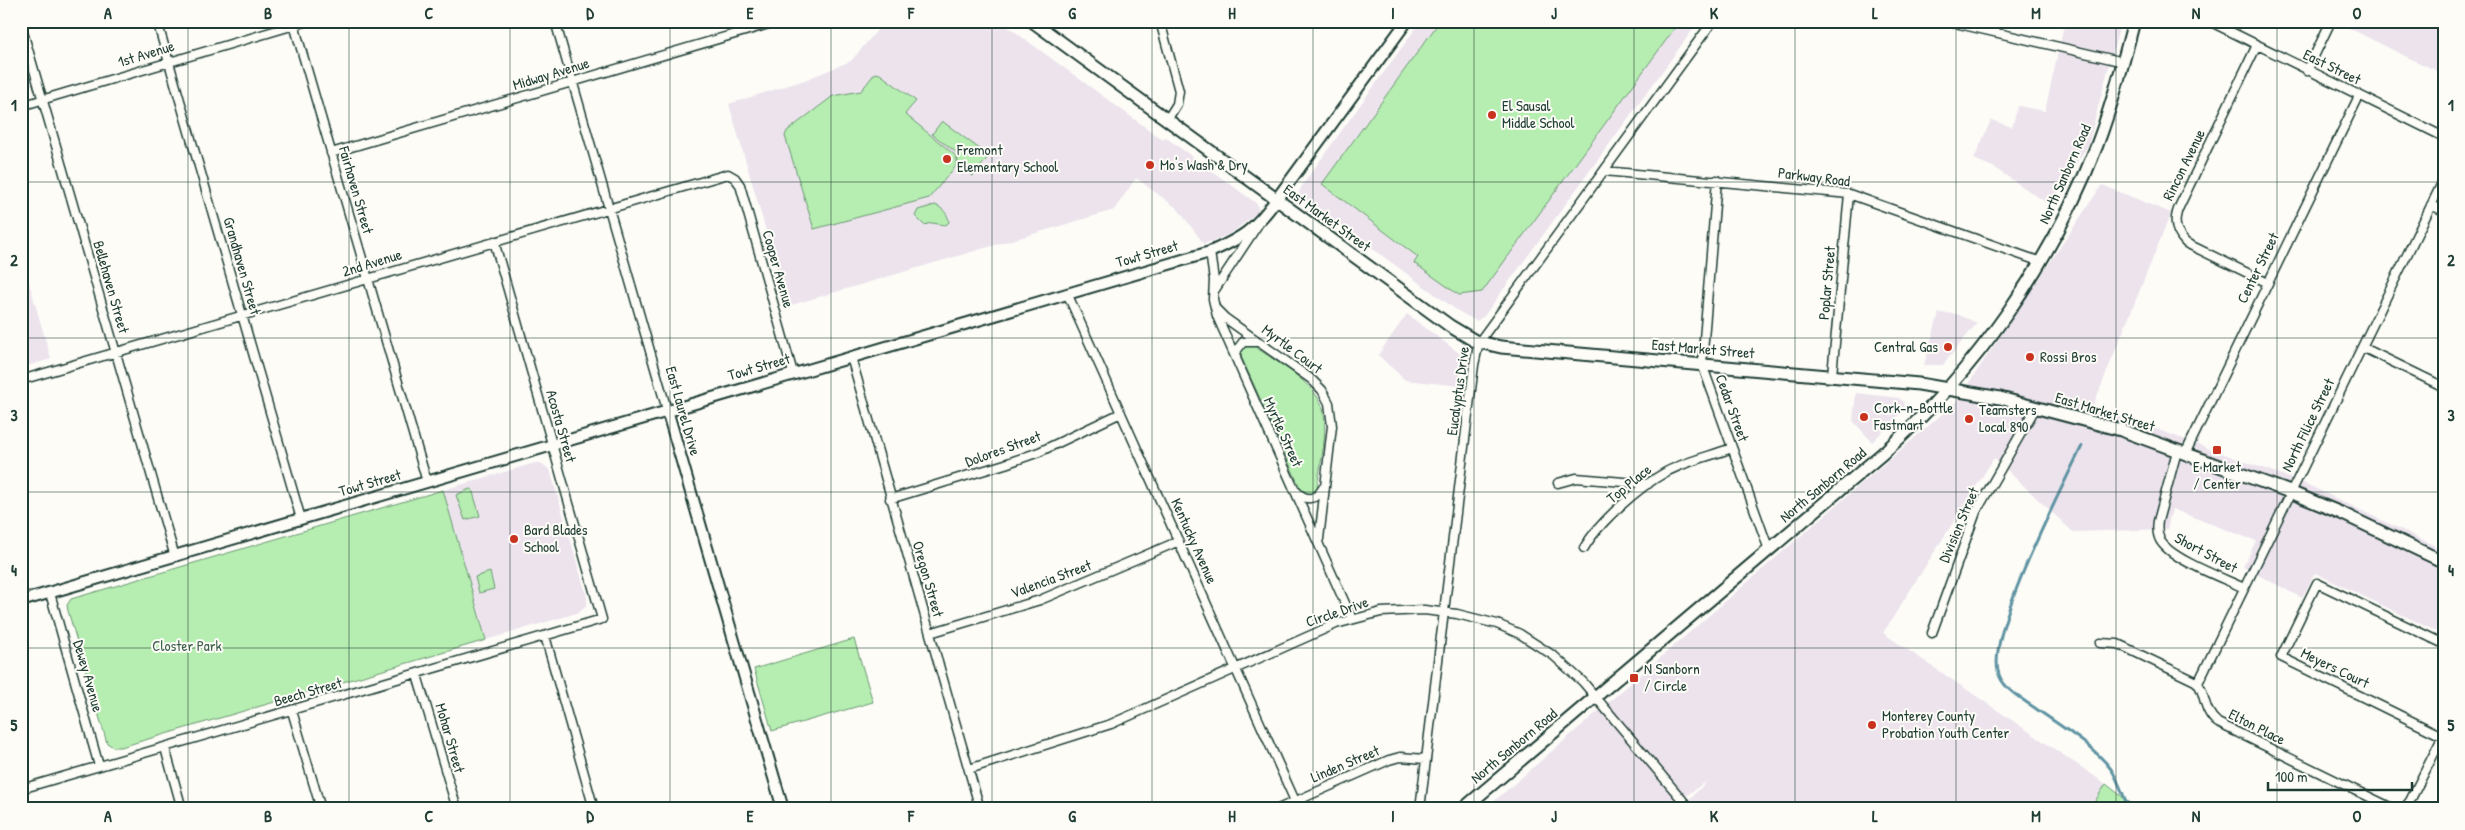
<svg xmlns="http://www.w3.org/2000/svg" width="2465" height="830" font-family="'Patrick Hand',sans-serif">
<rect width="100%" height="100%" fill="#fdfcf7"/>
<filter id="ink" filterUnits="userSpaceOnUse"><feTurbulence type="fractalNoise" baseFrequency=".02" numOctaves="2"/><feDisplacementMap in="SourceGraphic" scale="10" xChannelSelector="R" yChannelSelector="G"/><feConvolveMatrix kernelMatrix="1 2 1 2 8 2 1 2 1" color-interpolation-filters="sRGB"/></filter>
<g filter="url(#ink)">
<path fill="#ece3ed" d="M885,21H1000L1163,140L1165,137L1256,203L1258,206L1257,213L1230,234L1204,244L1178,209L1136,178L1114,210L788,306L729,104L805,80L851,61Z
M1421,21H1699L1484,316L1476,321L1458,311L1300,196L1299,192L1303,184Z
M2065,21H2121L2088,145L2050,205L1993,167L1974,159L1991,120L2012,127L2018,106L2045,111Z
M2335,21H2444V74L2411,59Z
M2102,185L2171,213L2093,406L2306,484L2444,550V635L2315,573L2302,598L2243,567L2256,541L2172,509L2167,529L2073,532L1994,458L1883,633L2106,784L2090,809H1701L1688,801L1708,780L1668,809H1485L1956,402Z
M21,255L51,359L21,368Z
M1939,313L1957,314L1977,323L1943,365H1924Z
M1407,314L1463,356L1460,386L1405,380L1378,355Z
M1856,393L1899,398L1904,402L1905,409L1872,442L1853,421Z
M535,463H541L550,470L587,597V604L580,612L486,640L443,490Z"/>
<path fill="#b6eeb1" stroke="#6a9672" d="M1440,21H1680L1482,292L1459,295L1414,263L1418,257L1322,184Z
M875,73L880,74L916,101L905,114L956,156V166L929,198L814,229L785,136L787,131L833,96L861,91Z
M942,121L989,156L973,176L958,164L957,153L932,134Z
M935,205C943,208 948,214 949,222L946,225L932,223L924,225L915,216L918,210Z
M1245,345L1254,346C1276,362 1321,385 1324,414C1327,438 1320,465 1317,488L1313,494L1307,495L1302,492L1240,354Z
M470,489H472L480,516L465,520L456,495Z
M443,490L486,640L121,747H113L107,743L68,611L67,605L71,599Z
M490,572L494,589L479,593L475,577Z
M854,639L873,702L772,731L754,669Z
M2106,784L2138,809H2090Z"/>
<g fill="none" stroke-linecap="round" stroke-linejoin="round">
<path stroke="#5f93a2" stroke-width="3" d="M2082,446C2061,490 1988,630 1998,671C2001,688 2022,699 2035,708C2059,725 2094,746 2111,769C2118,779 2122,793 2127,804L2126,809"/>
<defs>
<path id="minor" d="M157,21L301,519
M293,21L427,482
M555,21L667,410
M1160,21L1179,91L1177,104L1167,120
M1946,21L2124,62
M2209,21L2444,137
M21,25L175,557
M1995,32L1997,21
M2257,45L2180,205C2173,219 2174,231 2186,243L2266,282
M2307,71L2331,21
M21,106L308,21
M331,153L779,21
M1604,171L1849,194L2041,262
M1717,180L1702,364L1769,550
M2431,205L2444,211
M1210,252L1214,280L1213,299L1217,316L1352,619
M1214,291L1257,226
M1067,293L1295,801
M1216,309L1225,318L1311,379L1322,390L1329,403L1332,426L1319,539
M2362,347L2444,387
M851,357L980,809
M1236,357L1237,350L1243,342H1259
M1832,375L1849,194
M21,380L728,174L735,178L740,185L793,373
M2177,451L2158,521C2157,527 2157,534 2160,540C2170,559 2223,578 2244,588
M2185,454L2359,96
M1558,483L1576,478L1648,484
M1296,491C1305,501 1316,501 1323,488
M890,499L1005,464L1039,452L1121,413
M1584,548C1599,522 1639,487 1666,472C1686,461 1711,456 1732,448
M50,593L99,766
M930,633L1040,600L1179,541
M1932,633L1976,512L2036,407
M545,636L594,809
M2100,643L2118,644L2195,681C2206,688 2201,710 2218,723L2394,809
M417,675L457,809
M2198,683L2444,179
M292,711L321,809
M2442,736L2281,657L2317,583L2444,644
M165,748L182,809
M969,769L1111,724L1336,624L1381,612L1424,610L1457,614L1497,624L1520,634L1554,656L1583,682L1690,809
M21,789L602,619L494,241
M1278,809L1389,760L1400,757L1425,759
M1420,809L1474,365L1479,342L1713,21
M2398,809L2405,807L2410,801L2444,734"/>
<path id="tertiary" d="M667,410L783,809
M21,601L1210,252C1244,237 1254,230 1276,200L1407,21"/>
<path id="secondary" d="M1032,21L1450,326L1475,341L1501,347L1919,384L2000,398L2121,430L2290,492L2341,513L2444,562
M1463,809L1882,454C1976,371 2052,262 2097,145C2112,105 2123,63 2134,21"/>
</defs>
<use href="#minor" stroke="#1f3d34" stroke-width="11"/>
<use href="#tertiary" stroke="#1f3d34" stroke-width="14"/>
<use href="#secondary" stroke="#1f3d34" stroke-width="15"/>
<use href="#minor" stroke="#fdfcf7" stroke-width="8"/>
<use href="#tertiary" stroke="#fdfcf7" stroke-width="10"/>
<use href="#secondary" stroke="#fdfcf7" stroke-width="11"/>
</g>
</g>
<path fill="none" stroke="#1f3d34" stroke-width="1" stroke-opacity="0.55" d="M188,21V809M349,21V809M510,21V809M670,21V809M831,21V809M992,21V809M1152,21V809M1313,21V809M1474,21V809M1634,21V809M1795,21V809M1956,21V809M2116,21V809M2277,21V809M21,182H2444M21,338H2444M21,492H2444M21,648H2444"/>
<g fill="#c8321e" stroke="#fdfcf7" stroke-width="2">
<circle cx="1492" cy="115" r="5"/>
<circle cx="947" cy="159" r="5"/>
<circle cx="1150" cy="165" r="5"/>
<circle cx="1948" cy="347" r="5"/>
<circle cx="2030" cy="357" r="5"/>
<circle cx="1864" cy="417" r="5"/>
<circle cx="1969" cy="419" r="5"/>
<rect x="2212" y="445" width="10" height="10" rx="2.5"/>
<circle cx="514" cy="539" r="5"/>
<rect x="1629" y="673" width="10" height="10" rx="2.5"/>
<circle cx="1872" cy="725" r="5"/>
</g>
<g text-anchor="middle" stroke-width="4" stroke-linejoin="round" paint-order="stroke">
<g font-size="15" fill="#1f3d34" stroke="#fdfcf7">
<text transform="translate(146 54) rotate(-17)" y="5">1st Avenue</text>
<text transform="translate(2332 67) rotate(26)" y="5">East Street</text>
<text transform="translate(551 74) rotate(-17)" y="5">Midway Avenue</text>
<text transform="translate(2184 165) rotate(-64)" y="5">Rincon Avenue</text>
<text transform="translate(2065 174) rotate(-66)" y="5">North Sanborn Road</text>
<text transform="translate(1814 177) rotate(7)" y="5">Parkway Road</text>
<text transform="translate(356 190) rotate(74)" y="5">Fairhaven Street</text>
<text transform="translate(1327 218) rotate(36)" y="5">East Market Street</text>
<text transform="translate(1147 254) rotate(-16)" y="5">Towt Street</text>
<text transform="translate(372 263) rotate(-17)" y="5">2nd Avenue</text>
<text transform="translate(242 266) rotate(74)" y="5">Grandhaven Street</text>
<text transform="translate(2258 268) rotate(-64)" y="5">Center Street</text>
<text transform="translate(778 269) rotate(74)" y="5">Cooper Avenue</text>
<text transform="translate(1827 283) rotate(-85)" y="5">Poplar Street</text>
<text transform="translate(111 287) rotate(74)" y="5">Bellehaven Street</text>
<text transform="translate(1292 349) rotate(37)" y="5">Myrtle Court</text>
<text transform="translate(1703 349) rotate(5)" y="5">East Market Street</text>
<text transform="translate(759 367) rotate(-16)" y="5">Towt Street</text>
<text transform="translate(1458 391) rotate(-82)" y="5">Eucalyptus Drive</text>
<text transform="translate(1732 408) rotate(70)" y="5">Cedar Street</text>
<text transform="translate(683 411) rotate(74)" y="5">East Laurel Drive</text>
<text transform="translate(2105 412) rotate(17)" y="5">East Market Street</text>
<text transform="translate(2308 425) rotate(-64)" y="5">North Filice Street</text>
<text transform="translate(561 426) rotate(74)" y="5">Acosta Street</text>
<text transform="translate(1283 432) rotate(66)" y="5">Myrtle Street</text>
<text transform="translate(1003 449) rotate(-20)" y="5">Dolores Street</text>
<text transform="translate(370 483) rotate(-16)" y="5">Towt Street</text>
<text transform="translate(1629 484) rotate(-39)" y="5">Top Place</text>
<text transform="translate(1823 485) rotate(-40)" y="5">North Sanborn Road</text>
<text transform="translate(1959 525) rotate(-67)" y="5">Division Street</text>
<text transform="translate(1194 541) rotate(66)" y="5">Kentucky Avenue</text>
<text transform="translate(2206 553) rotate(28)" y="5">Short Street</text>
<text transform="translate(928 579) rotate(74)" y="5">Oregon Street</text>
<text transform="translate(1051 579) rotate(-20)" y="5">Valencia Street</text>
<text transform="translate(1337 612) rotate(-19)" y="5">Circle Drive</text>
<text transform="translate(2335 668) rotate(26)" y="5">Meyers Court</text>
<text transform="translate(88 676) rotate(74)" y="5">Dewey Avenue</text>
<text transform="translate(308 692) rotate(-16)" y="5">Beech Street</text>
<text transform="translate(2257 727) rotate(27)" y="5">Elton Place</text>
<text transform="translate(450 738) rotate(74)" y="5">Mohar Street</text>
<text transform="translate(1514 746) rotate(-40)" y="5">North Sanborn Road</text>
<text transform="translate(1345 764) rotate(-23)" y="5">Linden Street</text>
</g>
<g font-size="15" fill="#1f3d34" stroke="#fdfcf7" text-anchor="start">
<text x="1502" y="111">El Sausal<tspan x="1502" dy="17">Middle School</tspan></text>
<text x="957" y="155">Fremont<tspan x="957" dy="17">Elementary School</tspan></text>
<text x="1160" y="170">Mo's Wash &amp; Dry</text>
<text x="1938" y="352" text-anchor="end">Central Gas</text>
<text x="2040" y="362">Rossi Bros</text>
<text x="1874" y="413">Cork-n-Bottle<tspan x="1874" dy="17">Fastmart</tspan></text>
<text x="1979" y="415">Teamsters<tspan x="1979" dy="17">Local 890</tspan></text>
<text x="2217" y="472" text-anchor="middle">E Market<tspan x="2217" dy="17">/ Center</tspan></text>
<text x="524" y="535">Bard Blades<tspan x="524" dy="17">School</tspan></text>
<text x="1644" y="674">N Sanborn<tspan x="1644" dy="17">/ Circle</tspan></text>
<text x="1882" y="721">Monterey County<tspan x="1882" dy="17">Probation Youth Center</tspan></text>
</g>
<g font-size="15" fill="#3d604d" stroke="#fdfcf7">
<text x="187" y="651">Closter Park</text>
</g>
</g>
<rect width="2465" height="830" fill="none" stroke="#fdfcf7" stroke-width="55"/>
<path d="M2268 782v8h144v-8" fill="none" stroke="#1f3d34" stroke-width="2.5"/>
<text x="2275" y="782" font-size="15" fill="#1f3d34" stroke="#fdfcf7" stroke-width="4" paint-order="stroke">100 m</text>
<rect x="28" y="28" width="2410" height="774" fill="none" stroke="#1f3d34" stroke-width="2"/>
<g font-size="16" text-anchor="middle" font-weight="bold" fill="#1f3d34">
<text x="108" y="19">A</text>
<text x="268" y="19">B</text>
<text x="429" y="19">C</text>
<text x="590" y="19">D</text>
<text x="750" y="19">E</text>
<text x="911" y="19">F</text>
<text x="1072" y="19">G</text>
<text x="1232" y="19">H</text>
<text x="1393" y="19">I</text>
<text x="1554" y="19">J</text>
<text x="1714" y="19">K</text>
<text x="1875" y="19">L</text>
<text x="2036" y="19">M</text>
<text x="2196" y="19">N</text>
<text x="2357" y="19">O</text>
<text x="14" y="111">1</text>
<text x="2451" y="111">1</text>
<text x="14" y="266">2</text>
<text x="2451" y="266">2</text>
<text x="14" y="421">3</text>
<text x="2451" y="421">3</text>
<text x="14" y="576">4</text>
<text x="2451" y="576">4</text>
<text x="14" y="731">5</text>
<text x="2451" y="731">5</text>
<text x="108" y="822">A</text>
<text x="268" y="822">B</text>
<text x="429" y="822">C</text>
<text x="590" y="822">D</text>
<text x="750" y="822">E</text>
<text x="911" y="822">F</text>
<text x="1072" y="822">G</text>
<text x="1232" y="822">H</text>
<text x="1393" y="822">I</text>
<text x="1554" y="822">J</text>
<text x="1714" y="822">K</text>
<text x="1875" y="822">L</text>
<text x="2036" y="822">M</text>
<text x="2196" y="822">N</text>
<text x="2357" y="822">O</text>
</g>
</svg>
